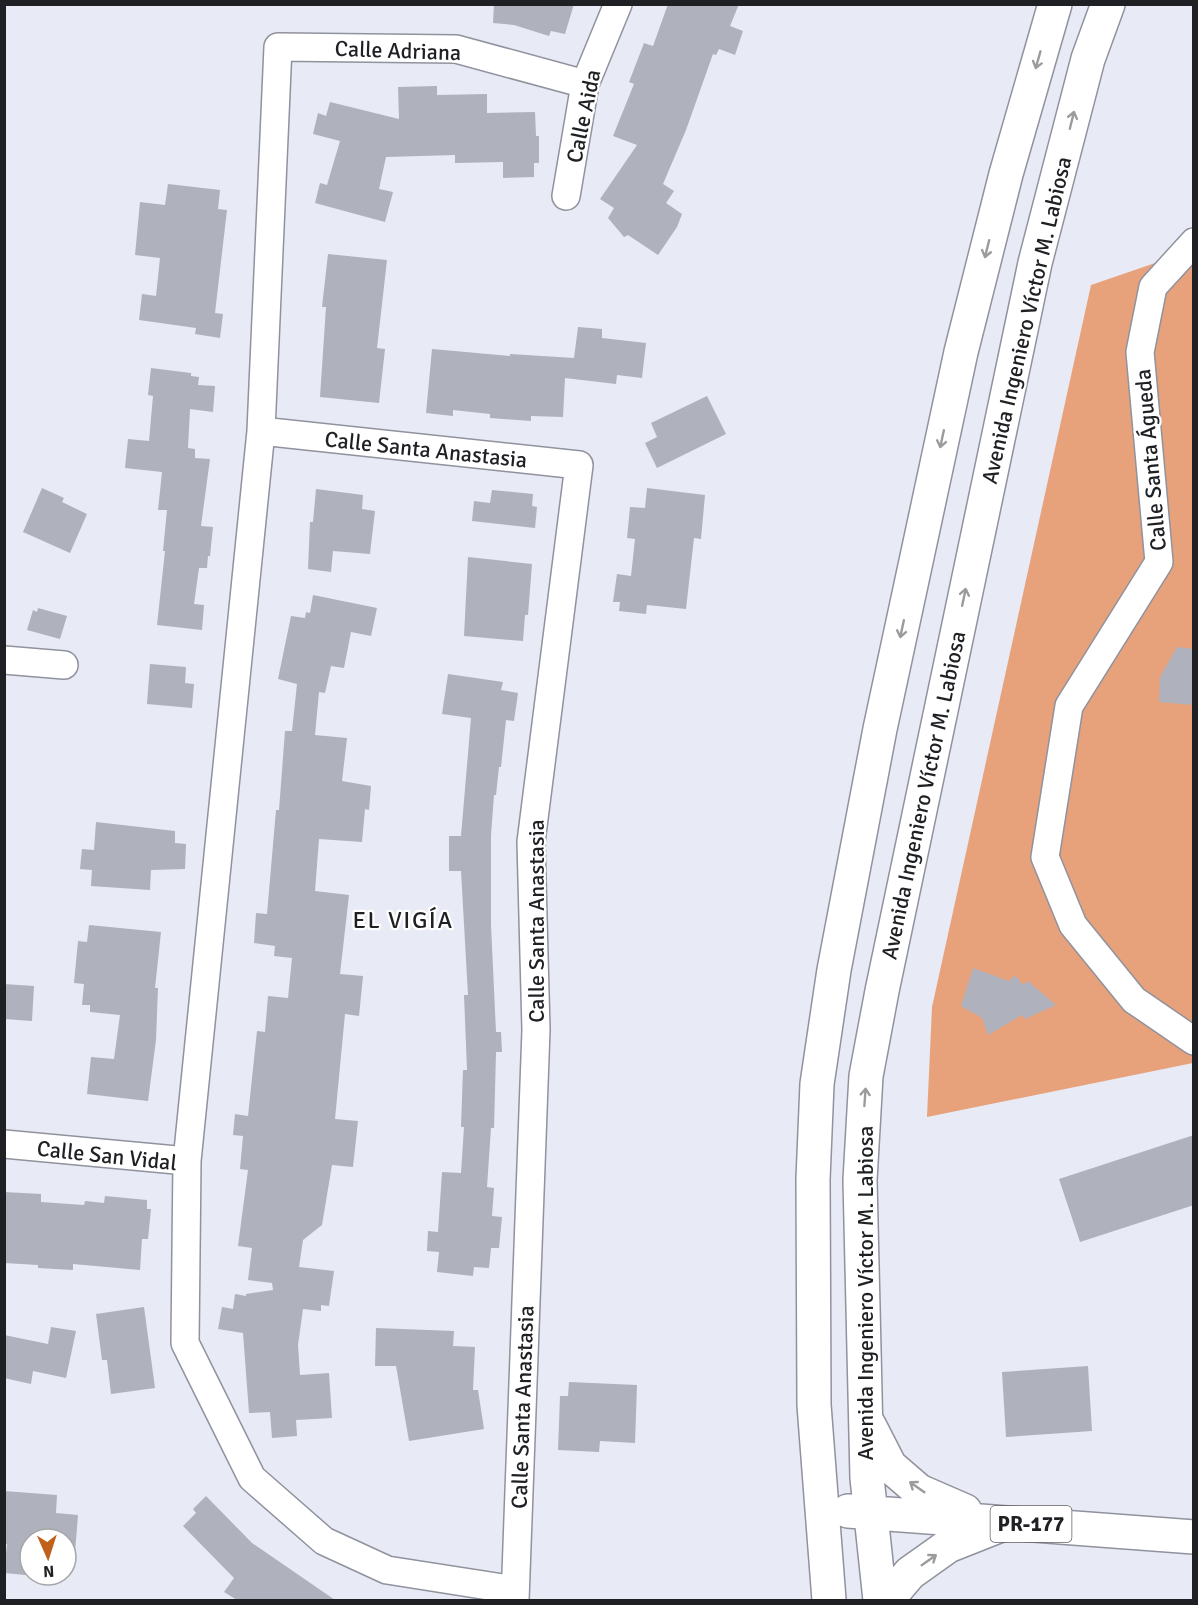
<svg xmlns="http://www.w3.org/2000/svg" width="1198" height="1605" font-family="Signika,sans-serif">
<rect width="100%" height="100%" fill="#e8eaf6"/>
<path fill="#e7a27c" d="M1193,250V1063L927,1117L932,1007L1091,285Z"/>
<path fill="#afb1bd" d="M494,4H574L565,34L551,31L549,36L514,25L493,23Z
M668,4H739L730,26L743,31L735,55L719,49L716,55L713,54L686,130L663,184L674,191L666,203L682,214L677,227L658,255L628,235L624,237L608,218L614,208L600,199L637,145L613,136L634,84L629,82L644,43L653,46Z
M437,86V95L487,94V113L535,112L536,136H539V163H534V177L503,178V162L455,163V155L386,157L379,189L393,192L385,222L315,203L320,183L327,185L340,141L313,134L318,113L326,116L330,102L399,119L398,87Z
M168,184L220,190L218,209L227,210L215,313L223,314L220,338L195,334L196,328L139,320L142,294L156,296L160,258L135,255L140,202L165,205Z
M328,254L387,260L377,348L385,349L379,403L320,397L326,307H322Z
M578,327L602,329V338L646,343L642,378L617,375L616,384L565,378L563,417L531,416V421L490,418V414L453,410V416L426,413L432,349L510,356V354L574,358Z
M151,368L191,373V376L199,377L198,385L215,386L213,412L190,409L188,448L195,449V458L210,459L201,526L213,527L210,556H208L207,568H199L194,604L204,605L202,630L157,625L165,551H163L167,510H158L162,472L125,468L128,439L149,441L153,396L148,395Z
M707,396L726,434L657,468L645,443L657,437L651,423Z
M42,488L64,498L62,502L87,514L70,553L23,532Z
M647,488L705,495L701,539L694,538L686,609L647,605L646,614L619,611L620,602H613L617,574L631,576L635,539L627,538L630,507L645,508Z
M316,489L363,495L362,509L375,511L370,554L333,551L331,572L308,569L310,522H313Z
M492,490L533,494L532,506L537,507L535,528L472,521L474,501L490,503Z
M468,557L532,564L528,615H525L523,641L464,636Z
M313,595L377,608L371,636L351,632L344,668L331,666L325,693L319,692L315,735L347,738L342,781L371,786L369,810L365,809L362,842L319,839L315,891L349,895L340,974L363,976L359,1016L345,1014L335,1119L358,1121L353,1167L332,1165L322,1225L303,1240L299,1267L334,1271L329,1306L321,1305V1311L303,1309L298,1345L300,1375L329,1373L332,1418L296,1420L297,1436L272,1438L270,1412L249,1413L243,1333L218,1329L222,1307L233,1309L235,1294L246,1296V1294L273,1290L272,1283L248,1280L252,1248L238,1246L248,1170L240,1169L243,1136L233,1135L235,1114L248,1116L257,1031L265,1032L268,996L288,998L292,958L274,956L275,946L254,943L256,913L267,914L276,810H279L285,731H292L297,684L278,679L291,616L305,618L306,612L310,613Z
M38,608L67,616L60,639L27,630L33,610L37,612Z
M1177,647L1194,649V705L1159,702L1160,677Z
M150,664L186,667L185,683L194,684L192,708L147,704Z
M448,674L503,682L501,690L518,693L514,721L506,720L501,767H499L496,795H494L491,835V925L496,1032H501L502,1052H496L494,1128H491L487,1187L494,1188L492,1216L502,1217L499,1248H491L489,1268L474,1267L473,1276L437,1272L439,1252L427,1251L428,1231L438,1232L442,1172L461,1173L464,1127H461L463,1070H467L464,995H468L461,871H449V836H461L471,718L442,714Z
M96,822L175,831V843L186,844L185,869L151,870L150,890L91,886L92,870L80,869L82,849L94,850Z
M89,925L161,932L155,988H158L156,1040L148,1101L87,1094L91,1057L114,1059L120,1015L90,1012V1005H82L84,984L74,983L78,941L87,942Z
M973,968L1009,981L1015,975L1023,985L1028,981L1056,1005L1025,1019L1022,1015L988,1035L982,1018L961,1006Z
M4,984L34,986L32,1021L4,1019Z
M1194,1135V1205L1080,1242L1059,1179Z
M4,1192L41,1194V1202L84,1205L85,1201L104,1203L105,1196L147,1200V1209H151L148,1239H142L140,1270L73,1264V1270L38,1268V1265L4,1263Z
M144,1307L155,1388L111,1394L107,1360H102L96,1314Z
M51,1327L76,1331L66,1378L33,1371L31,1384L4,1378V1335L48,1344Z
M376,1328L454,1331L453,1346L475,1347L473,1390H478L484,1429L409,1441L396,1366H375Z
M1088,1366L1092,1431L1006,1437L1002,1372Z
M569,1382L637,1385L635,1443L600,1441L599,1452L558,1450L560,1396H568Z
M4,1491L57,1495L56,1513L78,1515L74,1565H66V1539H30V1575H48V1577L4,1573L7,1544H4Z
M206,1496L252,1543L335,1600H237L224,1592L234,1578L183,1526L196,1513L193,1509Z"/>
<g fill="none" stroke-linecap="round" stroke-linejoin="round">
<defs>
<path id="minor" d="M566,196L585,84L618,4
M1194,242L1153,287L1140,352L1159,562L1069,706L1045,857L1073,925L1134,1000L1194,1041
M261,431L579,465L531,842L536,1030L515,1600
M4,660L64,665
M4,1144L187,1161
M515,1590L387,1570L324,1541L252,1478L185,1343L187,1161L261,431L278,47L456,49L585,84"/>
<path id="major" d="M869,1425L890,1466L919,1491L965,1511
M848,1511L1194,1537
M829,1600L814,1405L813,1179L817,1084L834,970L880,729L961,352L1006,174L1055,4
M880,1600L867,1478L860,1180L866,1076L882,991L1035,263L1088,59L1108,4
M887,1600L910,1573L948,1546L1001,1525"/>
</defs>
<use href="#minor" stroke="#90929d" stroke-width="30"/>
<use href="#major" stroke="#90929d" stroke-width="36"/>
<use href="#minor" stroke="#fff" stroke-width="27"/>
<use href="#major" stroke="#fff" stroke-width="33"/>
</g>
<defs><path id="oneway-shaft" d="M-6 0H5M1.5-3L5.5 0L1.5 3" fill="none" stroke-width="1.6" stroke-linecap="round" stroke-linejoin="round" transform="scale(1.5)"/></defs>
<g stroke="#9a9b9c">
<use href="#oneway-shaft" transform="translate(1038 60) rotate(106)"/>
<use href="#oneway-shaft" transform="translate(1072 120) rotate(-76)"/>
<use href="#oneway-shaft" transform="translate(987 249) rotate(104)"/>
<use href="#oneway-shaft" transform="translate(942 439) rotate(102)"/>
<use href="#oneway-shaft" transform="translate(964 597) rotate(-78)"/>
<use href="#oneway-shaft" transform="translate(902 629) rotate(102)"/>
<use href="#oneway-shaft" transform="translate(865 1097) rotate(-86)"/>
<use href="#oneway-shaft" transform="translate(917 1487) rotate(-145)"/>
<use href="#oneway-shaft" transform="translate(929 1560) rotate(-35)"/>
</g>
<g text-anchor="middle" stroke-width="4.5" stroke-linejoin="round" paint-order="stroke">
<rect fill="#fff" stroke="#626366" stroke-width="1.5" x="990.5" y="1506" width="81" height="36" rx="4.5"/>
<g font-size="21" font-weight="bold" fill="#1f2024">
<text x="1031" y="1531">PR-177</text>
</g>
<g font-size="22" fill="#1f2024" stroke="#fff">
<text transform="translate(398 50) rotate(2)" y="8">Calle Adriana</text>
<text transform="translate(583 116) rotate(-78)" y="8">Calle Aida</text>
<text transform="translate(1026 320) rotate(-77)" y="8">Avenida Ingeniero Víctor M. Labiosa</text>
<text transform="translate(426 449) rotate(6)" y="8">Calle Santa Anastasia</text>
<text transform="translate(1150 460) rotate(-95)" y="8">Calle Santa Águeda</text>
<text transform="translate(923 795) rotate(-78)" y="8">Avenida Ingeniero Víctor M. Labiosa</text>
<text transform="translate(536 921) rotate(-90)" y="8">Calle Santa Anastasia</text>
<text transform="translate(107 1155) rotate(6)" y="8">Calle San Vidal</text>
<text transform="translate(865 1293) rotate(-90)" y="8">Avenida Ingeniero Víctor M. Labiosa</text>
<text transform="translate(522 1407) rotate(-88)" y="8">Calle Santa Anastasia</text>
</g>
<g font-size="24" letter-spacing="1.5" fill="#1f2024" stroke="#fff">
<text x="403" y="928">EL VIGÍA</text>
</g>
</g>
<rect width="1198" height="1605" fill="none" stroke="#1f2024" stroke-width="12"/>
<g transform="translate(48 1557) rotate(177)"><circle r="28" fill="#ffffff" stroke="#a5a6a7" stroke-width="1.5"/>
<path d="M0-4.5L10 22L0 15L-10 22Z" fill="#c0601d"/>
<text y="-9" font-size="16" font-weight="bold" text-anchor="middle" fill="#1f2024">N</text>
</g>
</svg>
